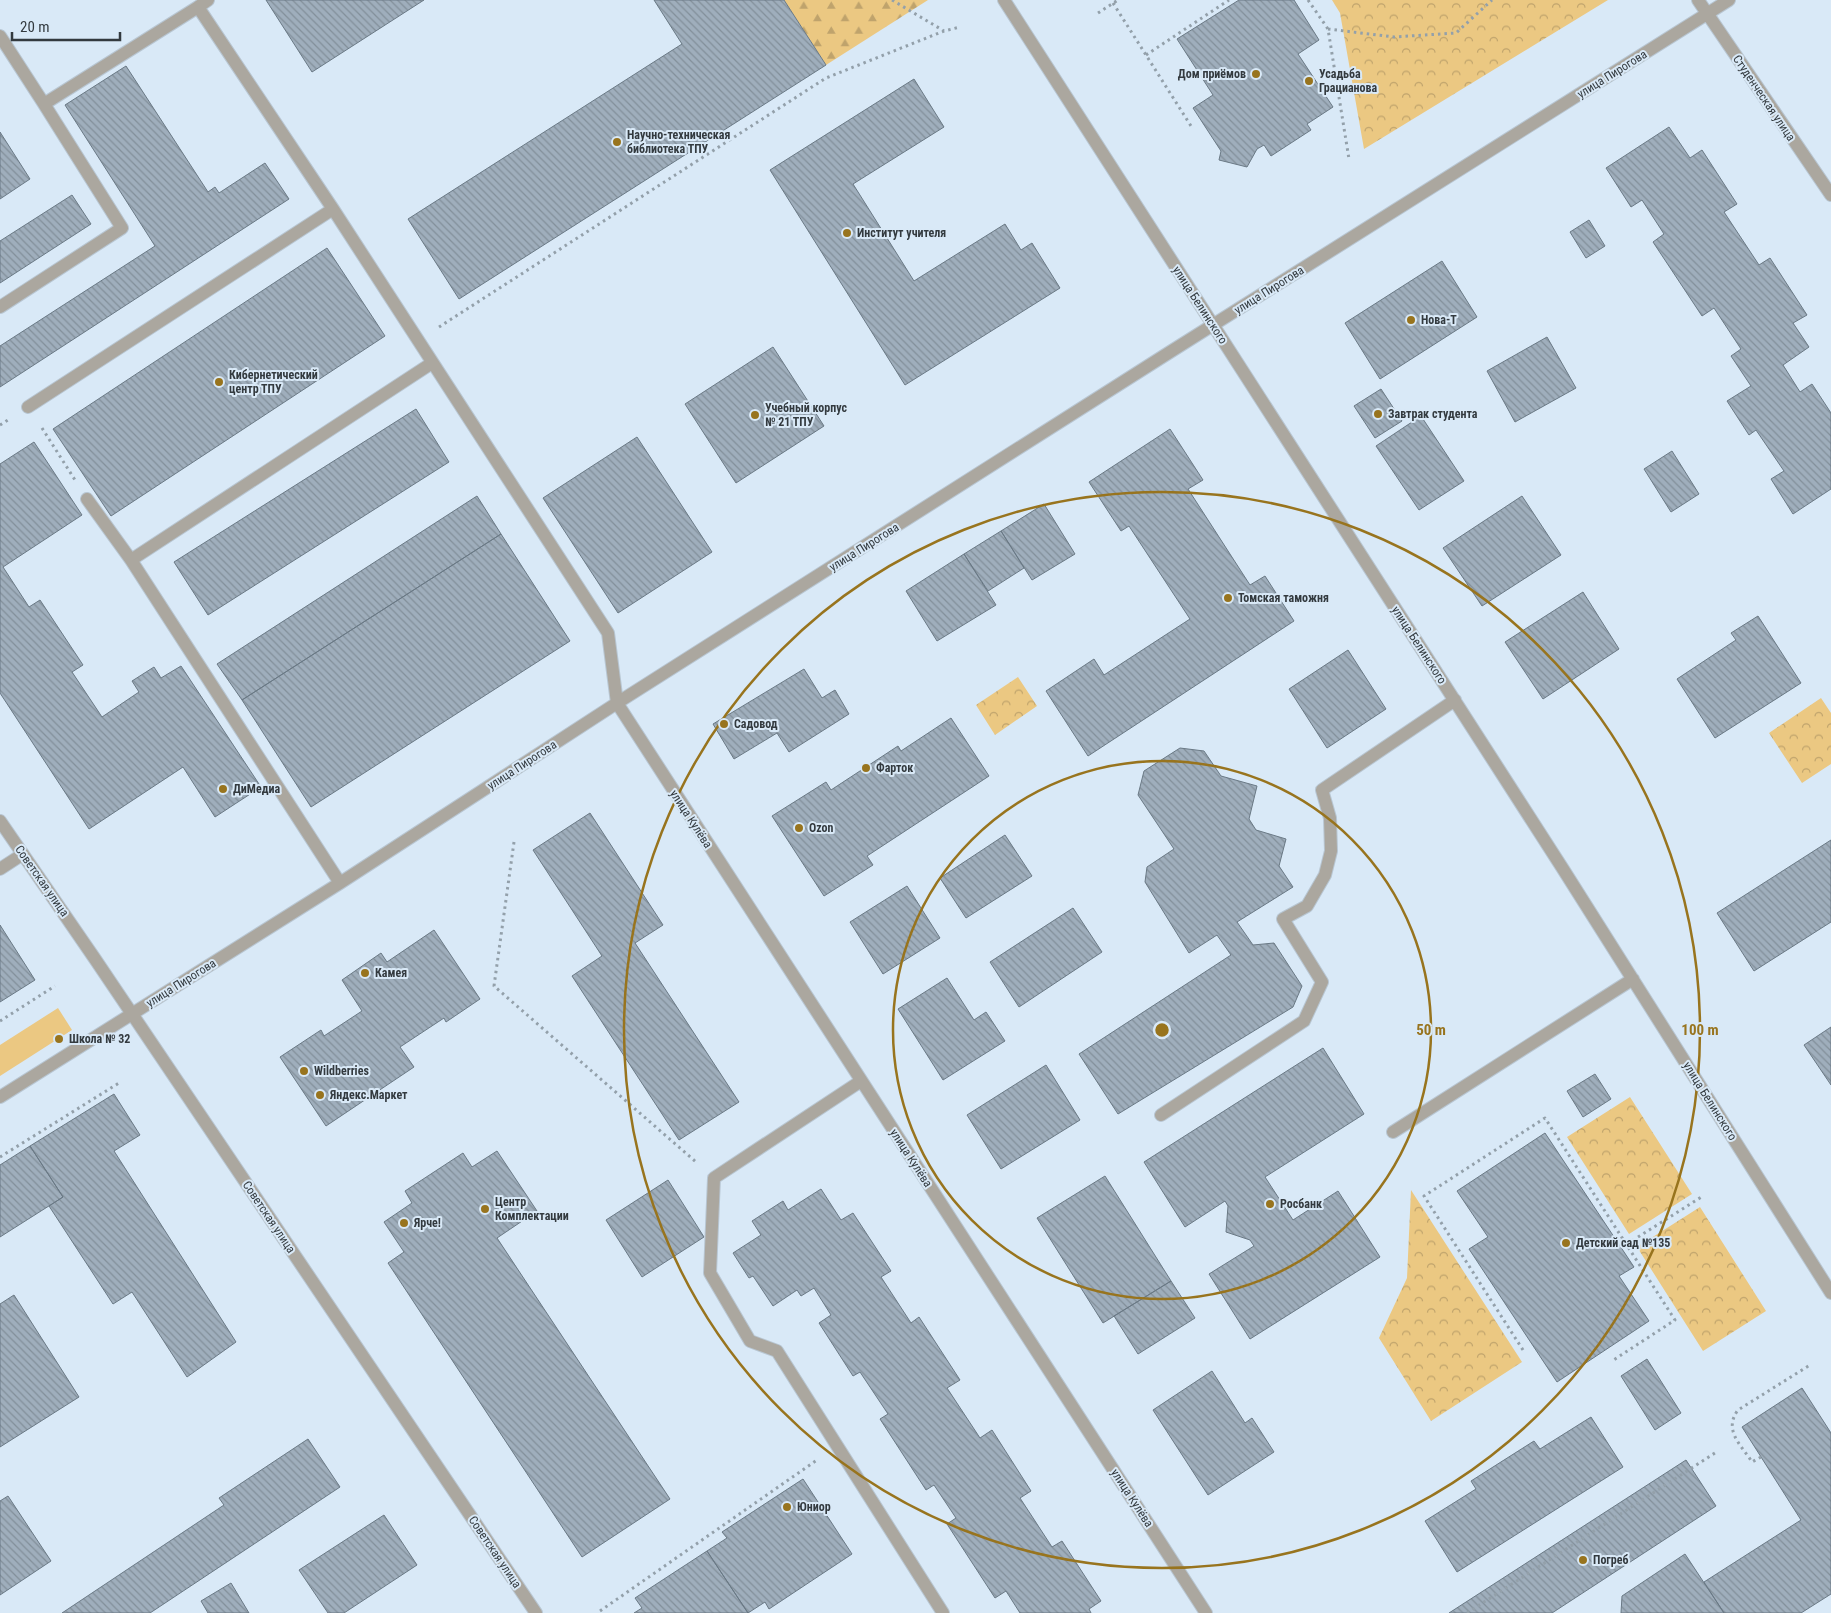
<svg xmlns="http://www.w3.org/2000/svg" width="1831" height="1613" font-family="'Roboto Condensed',sans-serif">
<defs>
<pattern id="forest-firs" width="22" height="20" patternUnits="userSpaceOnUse" patternTransform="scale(1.25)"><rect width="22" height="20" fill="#ebc882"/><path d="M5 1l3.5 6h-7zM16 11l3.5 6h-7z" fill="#bfa36c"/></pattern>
<pattern id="park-crowns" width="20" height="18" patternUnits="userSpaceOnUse" patternTransform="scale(1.25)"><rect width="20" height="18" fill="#ebc882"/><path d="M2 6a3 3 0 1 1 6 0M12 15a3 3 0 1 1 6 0" fill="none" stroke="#bfa36c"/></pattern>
<pattern id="building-back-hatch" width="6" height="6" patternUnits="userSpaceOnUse" patternTransform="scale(1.25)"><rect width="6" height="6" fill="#9faebc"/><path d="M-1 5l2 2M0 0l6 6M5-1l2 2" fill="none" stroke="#828f9a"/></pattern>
</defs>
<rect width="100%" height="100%" fill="#d9e9f7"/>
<path fill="#ebc882" d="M58,1008L72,1030L0,1076V1045Z"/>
<path fill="url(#forest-firs)" d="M784,0H928L826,65Z"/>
<path fill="url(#park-crowns)" d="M1332,0H1608L1364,149L1340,13Z
M1018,677L1037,706L995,735L976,705Z
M1821,698L1831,713V764L1802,783L1769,733Z
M1630,1097L1692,1194L1629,1234L1567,1137Z
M1411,1190L1522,1362L1431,1421L1379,1338L1407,1278Z
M1700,1207L1766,1311L1703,1351L1637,1247Z"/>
<path fill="url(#building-back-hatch)" stroke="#6a7985" d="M266,0H424L312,72Z
M654,0H784L826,65L459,299L408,219L682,44Z
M1239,0H1294L1319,40L1298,54L1333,107L1307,124L1311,130L1271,156L1264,145L1257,149L1247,167L1219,160L1221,151L1193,108L1213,95L1177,39Z
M126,66L208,192L215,187L219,193L265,163L289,199L0,387V346L155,246L65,105Z
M914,79L944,127L853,184L914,281L1005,224L1021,250L1032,243L1060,288L905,385L770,170Z
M1669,127L1690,158L1702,150L1737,204L1724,212L1759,265L1770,258L1807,315L1793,323L1809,347L1783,365L1800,392L1812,384L1831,413V489L1793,514L1771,479L1784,471L1756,430L1749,435L1727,401L1751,386L1731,356L1741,349L1714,308L1702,316L1653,242L1664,234L1642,200L1631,207L1606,168Z
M0,132L30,179L0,199Z
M72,195L91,224L0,283V241Z
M1589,220L1605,246L1586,258L1570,232Z
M327,248L385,336L111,516L53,429Z
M1442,261L1477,317L1380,379L1345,323Z
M1547,337L1576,388L1515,422L1487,371Z
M773,347L824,426L736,483L685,404Z
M1381,389L1402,421L1375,438L1354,406Z
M416,409L449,462L208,615L174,562Z
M1421,416L1464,481L1419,510L1376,446Z
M1170,429L1203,480L1188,489L1250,585L1265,576L1294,621L1088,756L1046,691L1094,659L1104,675L1190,619L1129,526L1121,531L1089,482Z
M637,437L712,552L618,613L543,498Z
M34,442L82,515L3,567L29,607L40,600L83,665L72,672L102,717L139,692L132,681L154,667L161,678L181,666L261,787L215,817L183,767L89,829L0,693V464Z
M1672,451L1699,494L1671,512L1644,469Z
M477,496L501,534L242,700L217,664Z
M1522,496L1561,555L1482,606L1443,548Z
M1044,504L1075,554L1032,580L1001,531Z
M1001,531L1024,568L988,591L964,554Z
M501,534L570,641L311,807L242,700Z
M964,554L996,605L937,641L906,591Z
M1583,592L1619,649L1543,699L1505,642Z
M1758,616L1801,683L1715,738L1677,679L1736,640L1731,633Z
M1348,650L1386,709L1327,748L1289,689Z
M804,669L822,698L835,690L849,714L789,752L777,733L734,759L713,724Z
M951,718L989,776L867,856L873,865L824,896L772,816L826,782L831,790L898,746L901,751Z
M1180,748L1204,751L1221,776L1257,786L1249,819L1256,830L1286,839L1279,866L1293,887L1237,922L1253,945L1274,943L1302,986L1293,1007L1118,1114L1079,1054L1231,955L1217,935L1189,953L1145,882L1147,867L1174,849L1138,795L1144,771Z
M590,813L663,925L635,943L739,1102L679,1140L572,976L602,956L533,850Z
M1005,835L1032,876L966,918L940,878Z
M1831,840V922L1754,971L1717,913Z
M907,886L940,938L883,974L850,922Z
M1073,908L1102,952L1019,1007L990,962Z
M0,925L35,980L0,1002Z
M434,930L480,999L446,1022L444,1018L400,1047L414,1067L326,1126L280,1057L321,1030L324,1036L362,1011L342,980L381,953L387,962Z
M947,978L974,1020L986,1012L1005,1041L943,1080L898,1009Z
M1831,1027V1085L1804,1045Z
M1323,1048L1364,1114L1265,1177L1293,1220L1338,1191L1380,1257L1250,1339L1209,1274L1254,1246L1250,1240L1226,1232L1228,1206L1225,1201L1185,1227L1144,1162Z
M1046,1065L1080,1120L1001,1169L967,1115Z
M1595,1074L1611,1099L1583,1117L1567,1091Z
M114,1094L140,1135L114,1151L236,1342L187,1377L132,1292L113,1304L49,1206L63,1197L30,1146Z
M1545,1133L1634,1267L1619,1276L1649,1321L1557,1382L1469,1249L1488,1237L1457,1191Z
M30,1146L63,1197L0,1237V1165Z
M497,1151L537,1211L497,1238L670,1499L582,1557L388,1263L404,1252L384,1222L412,1203L405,1191L463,1153L472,1167Z
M1105,1176L1171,1281L1103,1323L1037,1218Z
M668,1180L704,1237L642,1277L606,1220Z
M821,1189L841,1220L853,1213L891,1271L881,1277L911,1323L919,1317L960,1380L947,1388L980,1438L992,1430L1031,1491L1020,1498L1052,1547L1062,1541L1101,1601L1089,1609L1091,1613H1020L1006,1591L995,1598L947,1524L956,1518L934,1485L926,1490L880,1419L888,1414L860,1372L853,1376L819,1323L831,1315L814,1288L801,1296L797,1290L773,1306L753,1276L749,1278L733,1253L761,1235L752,1221L783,1201L788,1210Z
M1171,1281L1195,1318L1138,1354L1114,1316Z
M14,1295L79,1397L0,1447V1304Z
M1647,1359L1681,1413L1655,1430L1621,1376Z
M1212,1371L1245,1423L1252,1418L1274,1452L1208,1495L1153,1410Z
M1802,1388L1831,1433V1594L1801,1613H1724L1704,1582L1801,1520L1742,1427Z
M1591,1417L1623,1467L1457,1572L1425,1521L1476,1489L1471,1481L1534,1441L1540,1449Z
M308,1439L340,1487L150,1613H62L224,1505L219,1498Z
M1686,1460L1716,1506L1552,1613H1449Z
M803,1479L852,1554L769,1609L765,1602L748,1613L707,1551L727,1538L722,1532Z
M8,1496L51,1561L0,1595V1501Z
M384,1515L417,1565L344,1613H328L299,1570Z
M707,1551L748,1613H634L642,1608L635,1598Z
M1685,1554L1724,1613H1621L1622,1596Z
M231,1583L249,1613H208L201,1601Z"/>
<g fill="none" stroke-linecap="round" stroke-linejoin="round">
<defs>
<path id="minor" d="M208,0L198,7L333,209L608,633L617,703L1206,1613
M1004,0L1563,869L1831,1293
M1698,0L1831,195
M0,36L44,104L198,7
M0,307L122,228L44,104
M28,407L333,209
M87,499L131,560L340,883
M131,560L432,363
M0,821L95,959L536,1613
M0,869L23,854
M861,1081L714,1178L710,1273L750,1341L777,1351L943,1613
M0,1097L340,883L617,703L1170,352L1729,0
M1161,1115L1304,1021L1322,982L1283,919L1307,906L1325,875L1331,851L1330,818L1322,790L1455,700
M1393,1132L1633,979"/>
</defs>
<use href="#minor" stroke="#b8c6d2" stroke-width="14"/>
<path stroke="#93a0aa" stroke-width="3" stroke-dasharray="2.5 4" stroke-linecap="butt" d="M892,0L944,31
M1308,0L1328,29L1349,159
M1113,3L1191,126
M1098,13L1118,0
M1328,29L1394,37L1456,33L1492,0
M1146,55L1229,0
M439,327L826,78L944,31L960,27
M0,425L8,420
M42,428L75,480
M514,842L494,986L696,1162
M0,1021L55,986
M0,1157L119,1083
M1627,1244L1703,1196
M1523,1350L1424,1196L1545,1118L1675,1320L1612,1361
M1761,1457L1752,1462C1741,1445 1723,1430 1738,1410L1810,1365
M600,1611L817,1460
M1467,1613L1718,1451"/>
<use href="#minor" stroke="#aba79f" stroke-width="12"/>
</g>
<g fill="none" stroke="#98741e" stroke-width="2.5">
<circle cx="1162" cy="1030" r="269"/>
<circle cx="1162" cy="1030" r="538"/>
</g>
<g fill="#98741e" stroke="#d9e9f7" stroke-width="2">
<circle cx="1256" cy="74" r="5"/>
<circle cx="1309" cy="81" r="5"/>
<circle cx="617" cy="142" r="5"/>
<circle cx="847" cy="233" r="5"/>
<circle cx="1411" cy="320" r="5"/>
<circle cx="219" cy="382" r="5"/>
<circle cx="1378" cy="414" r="5"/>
<circle cx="755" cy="415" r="5"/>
<circle cx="1228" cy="598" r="5"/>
<circle cx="724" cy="724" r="5"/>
<circle cx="866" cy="768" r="5"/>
<circle cx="223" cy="789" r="5"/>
<circle cx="799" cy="828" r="5"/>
<circle cx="365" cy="973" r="5"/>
<circle cx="59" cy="1039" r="5"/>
<circle cx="304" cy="1071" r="5"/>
<circle cx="320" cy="1095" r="5"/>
<circle cx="1270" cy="1204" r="5"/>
<circle cx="485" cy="1209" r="5"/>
<circle cx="404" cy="1223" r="5"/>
<circle cx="1566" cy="1243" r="5"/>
<circle cx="787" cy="1507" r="5"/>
<circle cx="1583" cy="1560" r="5"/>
</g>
<g text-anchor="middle" stroke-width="4" stroke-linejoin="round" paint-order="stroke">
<g font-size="12" font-weight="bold" fill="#333a3f" stroke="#d9e9f7" text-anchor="start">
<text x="1246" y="78" text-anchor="end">Дом приёмов</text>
<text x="1319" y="78">Усадьба<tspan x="1319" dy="14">Грацианова</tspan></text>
<text x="627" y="139">Научно-техническая<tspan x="627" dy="14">библиотека ТПУ</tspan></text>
<text x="857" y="237">Институт учителя</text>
<text x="1421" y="324">Нова-Т</text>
<text x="229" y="379">Кибернетический<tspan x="229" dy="14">центр ТПУ</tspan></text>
<text x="765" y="412">Учебный корпус<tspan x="765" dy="14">№ 21 ТПУ</tspan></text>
<text x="1388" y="418">Завтрак студента</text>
<text x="1238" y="602">Томская таможня</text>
<text x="734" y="728">Садовод</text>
<text x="876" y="772">Фарток</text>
<text x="233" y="793">ДиМедиа</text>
<text x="809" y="832">Ozon</text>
<text x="375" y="977">Камея</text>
<text x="69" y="1043">Школа № 32</text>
<text x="314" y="1075">Wildberries</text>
<text x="330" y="1099">Яндекс.Маркет</text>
<text x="495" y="1206">Центр<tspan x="495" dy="14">Комплектации</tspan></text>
<text x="1280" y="1208">Росбанк</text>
<text x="414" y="1227">Ярче!</text>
<text x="1576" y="1247">Детский сад №135</text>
<text x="797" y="1511">Юниор</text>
<text x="1593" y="1564">Погреб</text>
</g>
<g font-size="12" fill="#333a3f" stroke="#d9e9f7">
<text transform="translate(1612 74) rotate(-32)" y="4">улица Пирогова</text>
<text transform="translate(1764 98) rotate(56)" y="4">Студенческая улица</text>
<text transform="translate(1269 290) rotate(-32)" y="4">улица Пирогова</text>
<text transform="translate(1200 305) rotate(57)" y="4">улица Белинского</text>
<text transform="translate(864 547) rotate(-32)" y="4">улица Пирогова</text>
<text transform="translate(1419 645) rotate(57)" y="4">улица Белинского</text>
<text transform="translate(522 765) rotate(-33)" y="4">улица Пирогова</text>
<text transform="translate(691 819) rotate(57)" y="4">улица Кулёва</text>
<text transform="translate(42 881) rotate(55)" y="4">Советская улица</text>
<text transform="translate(181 983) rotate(-32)" y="4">улица Пирогова</text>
<text transform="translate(1710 1101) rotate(58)" y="4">улица Белинского</text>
<text transform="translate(911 1158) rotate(57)" y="4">улица Кулёва</text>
<text transform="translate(269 1217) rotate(56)" y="4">Советская улица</text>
<text transform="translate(1132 1498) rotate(57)" y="4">улица Кулёва</text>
<text transform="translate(495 1552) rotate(56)" y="4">Советская улица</text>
</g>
</g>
<circle cx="1162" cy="1030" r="8" fill="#98741e" stroke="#d9e9f7" stroke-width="2.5"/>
<g font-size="15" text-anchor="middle" font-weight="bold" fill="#98741e" stroke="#d9e9f7" stroke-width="4" stroke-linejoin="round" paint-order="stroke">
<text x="1431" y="1035">50 m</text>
<text x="1700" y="1035">100 m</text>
</g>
<path d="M12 32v8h108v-8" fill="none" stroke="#333a3f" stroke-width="2.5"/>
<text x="20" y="32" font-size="15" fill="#333a3f" stroke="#d9e9f7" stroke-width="4" paint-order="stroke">20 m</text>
</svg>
